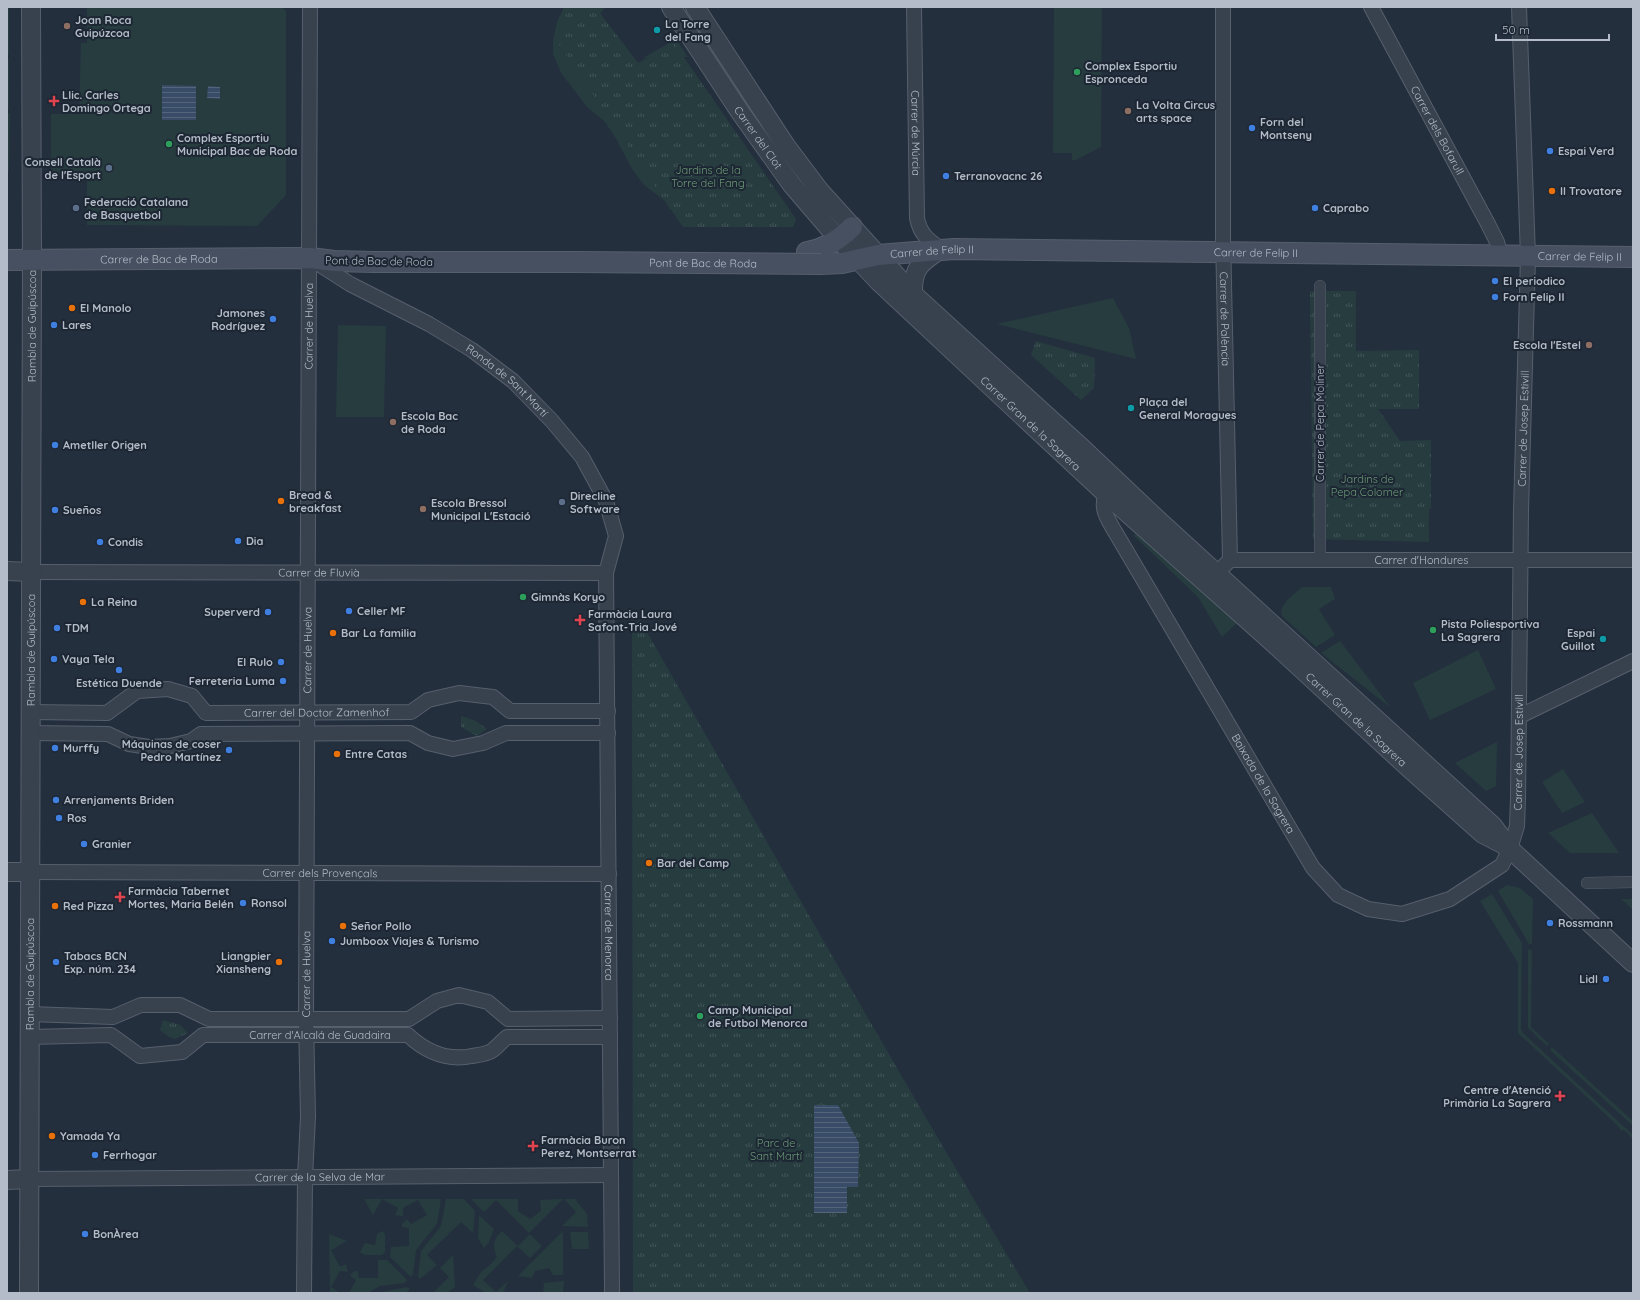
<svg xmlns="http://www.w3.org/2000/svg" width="1640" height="1300" font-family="Quicksand,sans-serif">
<defs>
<pattern id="park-tufts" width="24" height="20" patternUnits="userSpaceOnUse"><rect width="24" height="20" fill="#263c3f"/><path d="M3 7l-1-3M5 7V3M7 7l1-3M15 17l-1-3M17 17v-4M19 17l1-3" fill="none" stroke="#435659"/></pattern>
<pattern id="water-rules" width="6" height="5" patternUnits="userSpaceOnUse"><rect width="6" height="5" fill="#394c67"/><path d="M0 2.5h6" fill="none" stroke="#53647b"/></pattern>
</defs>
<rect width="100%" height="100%" fill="#242f3e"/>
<path fill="#263c3f" d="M7,7H9V55H7Z
M87,7H282L286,11V195L257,226L87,225V175H51V114H79L81,43H87Z
M564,7H585L699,208L670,210L666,202L644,185L632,169L615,137L605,122L587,107L561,73L553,54V40L557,22Z
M1054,7H1102L1101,147L1076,160H1072V153H1053Z
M676,39L688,57L643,58Z
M7,59H9V109H7Z
M10,113L9,171H7V114Z
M1113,298L1129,328L1136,359L997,324Z
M338,325L386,326L384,417H336Z
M1136,532L1237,623L1222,637L1198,597L1134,536Z
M1302,587H1331L1335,599L1319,609L1335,635L1316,647L1282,616C1278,604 1295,594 1302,587Z
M1340,641L1391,708L1321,653Z
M1478,650L1496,689L1430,720L1413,683Z
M1497,742L1496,786L1486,791L1455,763Z
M1563,769L1585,802L1562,813L1542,782Z
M1592,813L1619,853H1570L1548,833Z
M1507,885L1520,888L1533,899L1532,944H1529L1498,891Z
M1492,894L1522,943L1521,1029L1523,1033L1633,1135V1139L1624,1130L1621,1131L1618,1126L1518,1033V963L1480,901Z
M1621,899H1633V910Z
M1528,949L1532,950L1531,1027L1549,1044L1547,1046L1528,1028Z
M1552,1047L1633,1121V1126L1550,1050Z
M364,1199H382L373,1215Z
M382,1199H441L437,1224L416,1250L413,1274L411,1277L390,1257L391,1247L409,1246V1228L402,1227V1224L407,1219L411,1224L427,1215L418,1200L403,1208V1216L395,1215L398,1208Z
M446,1199H464L475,1211L473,1233L461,1222L427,1255L437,1265L420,1279L418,1276L421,1251L441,1226Z
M471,1199H518V1211L530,1219L541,1211L540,1200L563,1199L529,1233L496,1200L484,1212Z
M564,1199H575L587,1214L588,1227L562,1226L576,1212Z
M479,1215L494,1229L489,1242L484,1248L478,1238Z
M383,1231L385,1235V1252L382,1255H365L360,1252L365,1243L375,1245L377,1234Z
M502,1231L518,1246L530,1234L542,1246L530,1258L517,1246L483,1280L496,1292L508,1281L503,1293H486L473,1285L482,1271L489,1266L497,1257C492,1246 493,1239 502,1231Z
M563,1231V1275H553L549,1268L535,1271L532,1278L518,1276Z
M570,1232H588L589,1249H572Z
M329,1234L347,1241L331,1250L340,1267L346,1264L348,1272L340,1271L331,1287L340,1293H330Z
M453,1255L455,1287L447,1293H433L449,1277L440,1268Z
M378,1260H387L407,1280L405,1283L380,1286L368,1293H349L356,1280L350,1276C352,1272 354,1271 358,1271L359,1278H378Z
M564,1281L563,1293H543L544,1283Z
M407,1287L410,1289L406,1293H378Z"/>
<path fill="url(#park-tufts)" d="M568,7H606L600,13L638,63L674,43L796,219L793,227H683L556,40Z
M1310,291H1356V351L1419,350V409H1378L1400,441L1431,440V509H1429V542L1313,539Z
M1036,341L1095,358L1094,388L1081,400L1031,355Z
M640,620C769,845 896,1071 1030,1293H633L632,624Z
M461,716L476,721L487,729L477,736L461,727Z
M163,1020L180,1025L188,1033L175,1039L169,1037L160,1030Z"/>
<path fill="url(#water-rules)" d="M162,85L196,86V120H162Z
M208,86L220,87V99L207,98Z
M814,1105H838L859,1143L858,1187H847V1213H814Z"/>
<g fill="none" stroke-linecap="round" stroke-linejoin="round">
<defs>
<path id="pedestrian" d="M1320,286V560
M1587,883L1633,882"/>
<g id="minor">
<path id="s1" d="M914,7L917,218C920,234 928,240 941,249"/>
<path id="s2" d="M1223,7V237L1230,560"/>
<path id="s3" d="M1371,7L1488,224L1497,242L1501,255"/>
<path id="s4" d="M314,261L350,284L429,324L472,350L513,381L552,421L582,457L606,501L616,536L606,573L612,1293"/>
<path id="s5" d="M1106,494C1100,508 1107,518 1114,530L1313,868L1338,895L1368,909L1402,914L1450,899L1502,865L1510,849L1517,826L1518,799L1521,511L1528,256L1519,7"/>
<path id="s6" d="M1224,566L1230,560H1633"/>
<path id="s7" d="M31,572L606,573"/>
<path id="s8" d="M30,712L107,713L137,691L168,689L192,696L206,713L411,712L428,700L459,693L493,697L510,711H608"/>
<path d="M1520,716L1633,661"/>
<path d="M30,733L108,734L129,744L149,747L170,746L191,741L201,734L410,733L428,743L453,749L483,743L506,733H608"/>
<path id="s9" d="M30,872L609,874"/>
<path d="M30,1014L113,1017L141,1005H180L209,1019H409L437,1001L459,995L488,1002L508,1019L610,1018"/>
<path id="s10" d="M30,1037L111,1035L140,1056L182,1052L203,1035H408C426,1052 447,1061 472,1056C479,1055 488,1054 493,1050C498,1046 502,1041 507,1037H610"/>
<path id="s11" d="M29,1179L611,1175"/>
<path id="s12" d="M304,1293L305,1178L308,1116L306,1019L310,7"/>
</g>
<g id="tertiary">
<path id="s13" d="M671,7L740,112L792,185L834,234L879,282L1106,494L1270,640L1411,770L1483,834L1506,846"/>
<path d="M695,7L786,146L819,190L913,294L1082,448L1156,518L1493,826L1510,849L1633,963"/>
<path d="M913,294C912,268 921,262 941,249"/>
<path d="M7,571L31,572"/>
<path d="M7,872H30"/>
<path d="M7,1180L29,1179"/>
<path id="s14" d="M29,1293L32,260L31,7"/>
</g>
<g id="secondary">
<path d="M807,252C825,249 840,239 852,227"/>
<path id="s15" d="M7,260L310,258L334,261L372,262"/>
<path id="s16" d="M821,264L842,263L878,255L954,249L1633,257"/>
</g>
</defs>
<use href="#pedestrian" stroke="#565f6c" stroke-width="12"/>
<use href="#minor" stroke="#565f6c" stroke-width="16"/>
<use href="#tertiary" stroke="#565f6c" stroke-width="20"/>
<use href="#secondary" stroke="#565f6c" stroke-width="22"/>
<use href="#pedestrian" stroke="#38414e" stroke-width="11"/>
<use href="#minor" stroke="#38414e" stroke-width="14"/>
<use href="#tertiary" stroke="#38414e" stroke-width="18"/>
<use href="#secondary" stroke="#465061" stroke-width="20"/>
<defs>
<g id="secondary-bridge">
<path id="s17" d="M372,262H576L821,264"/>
</g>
</defs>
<use href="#secondary-bridge" stroke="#565f6c" stroke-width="22" stroke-linecap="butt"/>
<use href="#secondary-bridge" stroke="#465061" stroke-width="20"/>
</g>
<g fill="#8d6e63" stroke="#1d2633" stroke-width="1.5">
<circle cx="67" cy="26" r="4"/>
<circle cx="1128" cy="111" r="4"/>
<circle cx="1589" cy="345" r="4"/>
<circle cx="393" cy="422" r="4"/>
<circle cx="423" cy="509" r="4"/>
</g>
<g fill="#0f9aa8" stroke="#1d2633" stroke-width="1.5">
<circle cx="657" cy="30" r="4"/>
<circle cx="1131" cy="408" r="4"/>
<circle cx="1603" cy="639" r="4"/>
</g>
<g fill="#2e9e5b" stroke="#1d2633" stroke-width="1.5">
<circle cx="1077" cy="72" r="4"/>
<circle cx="169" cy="144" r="4"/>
<circle cx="523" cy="597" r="4"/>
<circle cx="1433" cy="630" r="4"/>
<circle cx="700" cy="1016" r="4"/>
</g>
<g fill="#e0444e" stroke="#1d2633" stroke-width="1.5">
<path d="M52 95h4v4h4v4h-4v4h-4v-4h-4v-4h4z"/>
<path d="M578 614h4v4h4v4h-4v4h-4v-4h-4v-4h4z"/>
<path d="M118 891h4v4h4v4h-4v4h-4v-4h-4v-4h4z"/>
<path d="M1558 1090h4v4h4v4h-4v4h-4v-4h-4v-4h4z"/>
<path d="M531 1140h4v4h4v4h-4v4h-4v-4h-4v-4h4z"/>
</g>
<g fill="#3f7fe0" stroke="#1d2633" stroke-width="1.5">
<circle cx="1252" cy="128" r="4"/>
<circle cx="1550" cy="151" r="4"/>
<circle cx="946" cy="176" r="4"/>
<circle cx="1315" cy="208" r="4"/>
<circle cx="1495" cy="281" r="4"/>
<circle cx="1495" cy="297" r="4"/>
<circle cx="273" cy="319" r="4"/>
<circle cx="54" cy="325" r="4"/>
<circle cx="55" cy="445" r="4"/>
<circle cx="55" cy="510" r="4"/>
<circle cx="238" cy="541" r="4"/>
<circle cx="100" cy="542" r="4"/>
<circle cx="349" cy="611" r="4"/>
<circle cx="268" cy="612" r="4"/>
<circle cx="57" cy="628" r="4"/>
<circle cx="54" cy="659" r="4"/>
<circle cx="281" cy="662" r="4"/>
<circle cx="119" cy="670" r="4"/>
<circle cx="283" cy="681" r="4"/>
<circle cx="55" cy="748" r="4"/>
<circle cx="229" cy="750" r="4"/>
<circle cx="56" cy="800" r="4"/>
<circle cx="59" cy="818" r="4"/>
<circle cx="84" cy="844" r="4"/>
<circle cx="243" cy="903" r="4"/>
<circle cx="1550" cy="923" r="4"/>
<circle cx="332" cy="941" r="4"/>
<circle cx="56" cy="962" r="4"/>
<circle cx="1606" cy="979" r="4"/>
<circle cx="95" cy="1155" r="4"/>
<circle cx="85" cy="1234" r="4"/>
</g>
<g fill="#5c6f8a" stroke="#1d2633" stroke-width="1.5">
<circle cx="109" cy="168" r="4"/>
<circle cx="76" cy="208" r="4"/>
<circle cx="562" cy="502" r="4"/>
</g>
<g fill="#e8710a" stroke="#1d2633" stroke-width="1.5">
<circle cx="1552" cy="191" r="4"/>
<circle cx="72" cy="308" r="4"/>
<circle cx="281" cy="501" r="4"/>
<circle cx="83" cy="602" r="4"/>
<circle cx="333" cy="633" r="4"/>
<circle cx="337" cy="754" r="4"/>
<circle cx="649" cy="863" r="4"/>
<circle cx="55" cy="906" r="4"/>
<circle cx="343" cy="926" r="4"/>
<circle cx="279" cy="962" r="4"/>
<circle cx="52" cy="1136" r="4"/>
</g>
<g text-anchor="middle" stroke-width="4" stroke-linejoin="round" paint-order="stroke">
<g font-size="11" font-weight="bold" fill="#b4bcc9" stroke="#1d2633" text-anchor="start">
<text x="75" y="24">Joan Roca<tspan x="75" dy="13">Guipúzcoa</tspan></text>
<text x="665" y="28">La Torre<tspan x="665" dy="13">del Fang</tspan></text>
<text x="1085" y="70">Complex Esportiu<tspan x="1085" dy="13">Espronceda</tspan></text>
<text x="62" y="99">Llic. Carles<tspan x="62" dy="13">Domingo Ortega</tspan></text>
<text x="1136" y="109">La Volta Circus<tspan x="1136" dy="13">arts space</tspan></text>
<text x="1260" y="126">Forn del<tspan x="1260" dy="13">Montseny</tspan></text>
<text x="177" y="142">Complex Esportiu<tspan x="177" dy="13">Municipal Bac de Roda</tspan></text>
<text x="1558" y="155">Espai Verd</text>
<text x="101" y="166" text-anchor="end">Consell Català<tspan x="101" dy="13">de l'Esport</tspan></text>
<text x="954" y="180">Terranovacnc 26</text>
<text x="1560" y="195">Il Trovatore</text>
<text x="84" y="206">Federació Catalana<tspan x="84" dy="13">de Basquetbol</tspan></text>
<text x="1323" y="212">Caprabo</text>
<text x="1503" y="285">El periodico</text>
<text x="1503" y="301">Forn Felip II</text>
<text x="80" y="312">El Manolo</text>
<text x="265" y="317" text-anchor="end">Jamones<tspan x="265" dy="13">Rodríguez</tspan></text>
<text x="62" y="329">Lares</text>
<text x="1581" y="349" text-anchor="end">Escola l'Estel</text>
<text x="1139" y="406">Plaça del<tspan x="1139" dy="13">General Moragues</tspan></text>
<text x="401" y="420">Escola Bac<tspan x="401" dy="13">de Roda</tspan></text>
<text x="63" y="449">Ametller Origen</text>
<text x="289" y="499">Bread &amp;<tspan x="289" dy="13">breakfast</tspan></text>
<text x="570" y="500">Direcline<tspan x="570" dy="13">Software</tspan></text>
<text x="431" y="507">Escola Bressol<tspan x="431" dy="13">Municipal L'Estació</tspan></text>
<text x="63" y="514">Sueños</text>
<text x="246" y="545">Dia</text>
<text x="108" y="546">Condis</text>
<text x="531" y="601">Gimnàs Koryo</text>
<text x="91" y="606">La Reina</text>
<text x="357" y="615">Celler MF</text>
<text x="260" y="616" text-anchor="end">Superverd</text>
<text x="588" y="618">Farmàcia Laura<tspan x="588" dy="13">Safont-Tria Jové</tspan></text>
<text x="1441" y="628">Pista Poliesportiva<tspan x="1441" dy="13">La Sagrera</tspan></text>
<text x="65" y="632">TDM</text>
<text x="341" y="637">Bar La familia</text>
<text x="1595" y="637" text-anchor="end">Espai<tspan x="1595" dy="13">Guillot</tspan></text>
<text x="62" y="663">Vaya Tela</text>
<text x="273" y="666" text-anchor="end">El Rulo</text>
<text x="275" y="685" text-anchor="end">Ferreteria Luma</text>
<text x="119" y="687" text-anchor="middle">Estética Duende</text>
<text x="221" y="748" text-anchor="end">Máquinas de coser<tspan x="221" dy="13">Pedro Martínez</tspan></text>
<text x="63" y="752">Murffy</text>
<text x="345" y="758">Entre Catas</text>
<text x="64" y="804">Arrenjaments Briden</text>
<text x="67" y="822">Ros</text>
<text x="92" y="848">Granier</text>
<text x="657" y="867">Bar del Camp</text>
<text x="128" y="895">Farmàcia Tabernet<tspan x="128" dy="13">Mortes, Maria Belén</tspan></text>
<text x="251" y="907">Ronsol</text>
<text x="63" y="910">Red Pizza</text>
<text x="1558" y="927">Rossmann</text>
<text x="351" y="930">Señor Pollo</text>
<text x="340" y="945">Jumboox Viajes &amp; Turismo</text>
<text x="64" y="960">Tabacs BCN<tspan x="64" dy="13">Exp. núm. 234</tspan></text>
<text x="271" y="960" text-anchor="end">Liangpier<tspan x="271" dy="13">Xiansheng</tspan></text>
<text x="1598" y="983" text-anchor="end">Lidl</text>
<text x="708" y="1014">Camp Municipal<tspan x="708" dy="13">de Futbol Menorca</tspan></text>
<text x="1551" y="1094" text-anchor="end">Centre d'Atenció<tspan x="1551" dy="13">Primària La Sagrera</tspan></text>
<text x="60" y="1140">Yamada Ya</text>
<text x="541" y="1144">Farmàcia Buron<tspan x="541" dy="13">Perez, Montserrat</tspan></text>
<text x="103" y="1159">Ferrhogar</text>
<text x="93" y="1238">BonÀrea</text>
</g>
<g font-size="11" fill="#b4bcc9" stroke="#1d2633">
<text dy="4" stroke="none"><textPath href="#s3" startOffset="140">Carrer dels Bofarull</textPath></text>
<text dy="4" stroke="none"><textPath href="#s1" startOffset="126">Carrer de Múrcia</textPath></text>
<text dy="4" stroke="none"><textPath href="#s13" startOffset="157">Carrer del Clot</textPath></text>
<text dy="4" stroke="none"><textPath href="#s16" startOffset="112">Carrer de Felip II</textPath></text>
<text dy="4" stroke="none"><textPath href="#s16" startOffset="436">Carrer de Felip II</textPath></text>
<text dy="4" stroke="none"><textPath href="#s16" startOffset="760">Carrer de Felip II</textPath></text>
<text dy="4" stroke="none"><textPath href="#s15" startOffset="152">Carrer de Bac de Roda</textPath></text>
<text transform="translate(379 261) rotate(1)" y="4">Pont de Bac de Roda</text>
<text dy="4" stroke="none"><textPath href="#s17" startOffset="331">Pont de Bac de Roda</textPath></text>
<text dy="4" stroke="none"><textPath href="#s2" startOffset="312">Carrer de Palència</textPath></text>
<text dy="4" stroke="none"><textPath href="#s14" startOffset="967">Rambla de Guipúscoa</textPath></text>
<text dy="4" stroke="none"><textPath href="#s12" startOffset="967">Carrer de Huelva</textPath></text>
<text dy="4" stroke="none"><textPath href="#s4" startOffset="228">Ronda de Sant Martí</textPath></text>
<text dy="4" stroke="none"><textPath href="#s13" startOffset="553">Carrer Gran de la Sagrera</textPath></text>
<text transform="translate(1320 423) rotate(-90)" y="4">Carrer de Pepa Moliner</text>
<text dy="4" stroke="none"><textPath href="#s5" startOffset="1087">Carrer de Josep Estivill</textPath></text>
<text dy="4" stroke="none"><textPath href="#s6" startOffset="200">Carrer d'Hondures</textPath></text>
<text dy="4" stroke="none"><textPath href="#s7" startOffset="288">Carrer de Fluvià</textPath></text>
<text dy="4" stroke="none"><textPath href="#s14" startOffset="643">Rambla de Guipúscoa</textPath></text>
<text dy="4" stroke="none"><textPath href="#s12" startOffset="643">Carrer de Huelva</textPath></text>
<text dy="4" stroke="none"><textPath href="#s8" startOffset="303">Carrer del Doctor Zamenhof</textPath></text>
<text dy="4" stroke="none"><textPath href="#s13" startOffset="993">Carrer Gran de la Sagrera</textPath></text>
<text dy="4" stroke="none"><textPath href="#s5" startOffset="763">Carrer de Josep Estivill</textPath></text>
<text dy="4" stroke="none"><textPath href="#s5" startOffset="333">Baixada de la Sagrera</textPath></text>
<text dy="4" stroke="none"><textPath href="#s9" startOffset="290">Carrer dels Provençals</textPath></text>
<text dy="4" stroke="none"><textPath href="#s4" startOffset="820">Carrer de Menorca</textPath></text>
<text dy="4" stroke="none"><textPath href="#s14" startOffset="319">Rambla de Guipúscoa</textPath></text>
<text dy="4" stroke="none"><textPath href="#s12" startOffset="319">Carrer de Huelva</textPath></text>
<text dy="4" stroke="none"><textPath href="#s10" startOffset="303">Carrer d'Alcalá de Guadaira</textPath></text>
<text dy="4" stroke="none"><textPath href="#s11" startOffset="291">Carrer de la Selva de Mar</textPath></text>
</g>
<g font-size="11" fill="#6b9a76" stroke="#1d2633">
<text x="708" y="174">Jardins de la<tspan x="708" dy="13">Torre del Fang</tspan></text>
<text x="1367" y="483">Jardins de<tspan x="1367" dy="13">Pepa Colomer</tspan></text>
<text x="776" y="1147">Parc de<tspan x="776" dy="13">Sant Martí</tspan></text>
</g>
</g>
<rect width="1640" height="1300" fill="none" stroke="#b4bcc9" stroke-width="16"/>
<path d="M1496 34v6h113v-6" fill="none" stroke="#b4bcc9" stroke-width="2"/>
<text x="1502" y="34" font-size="12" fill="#b4bcc9" stroke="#1d2633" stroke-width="3" paint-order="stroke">50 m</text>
</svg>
